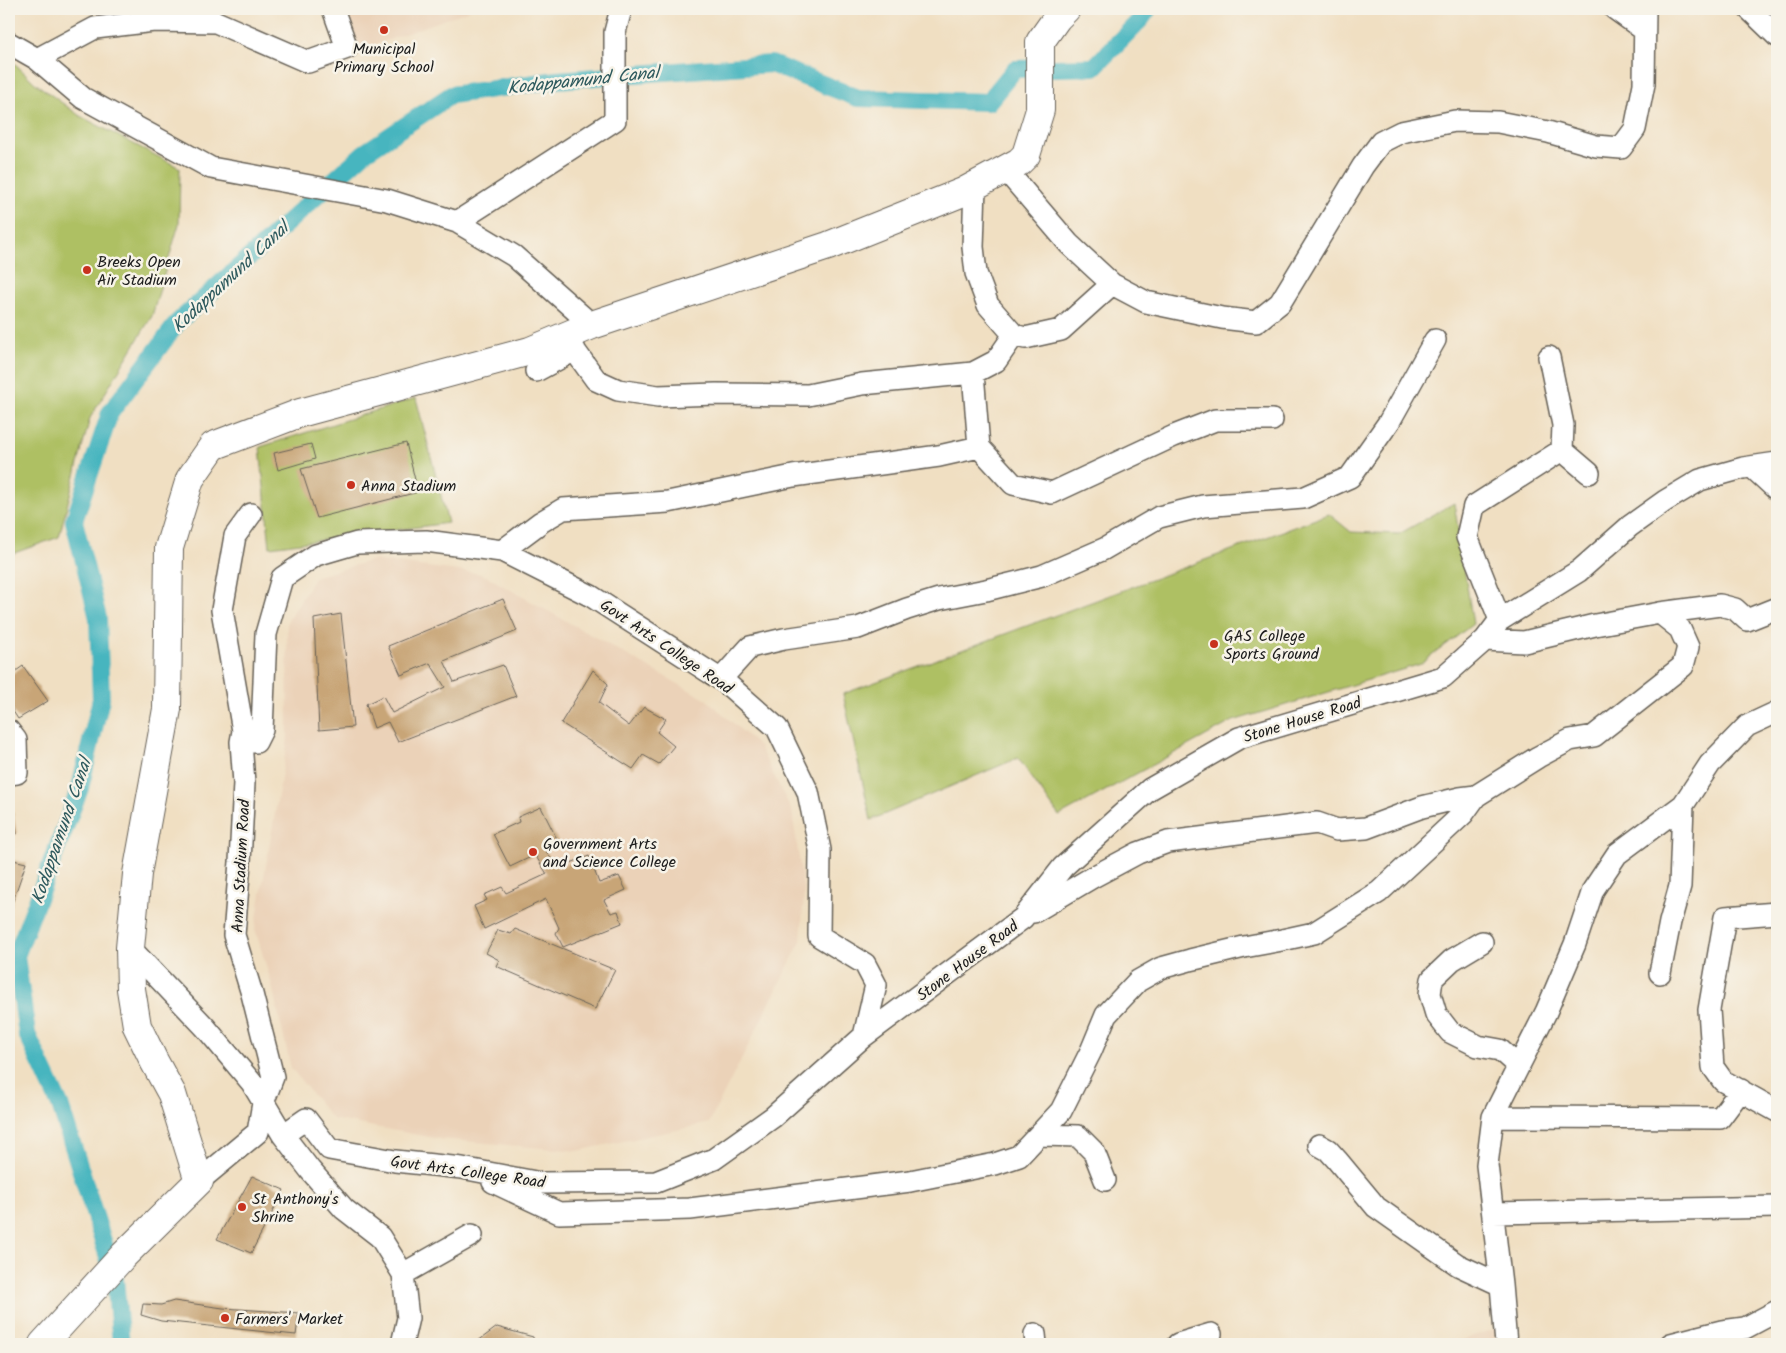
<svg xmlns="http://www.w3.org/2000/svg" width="1786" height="1353" font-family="Kalam,sans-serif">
<rect width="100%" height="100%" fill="#f7f3e8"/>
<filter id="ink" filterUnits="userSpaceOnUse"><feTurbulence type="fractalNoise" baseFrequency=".02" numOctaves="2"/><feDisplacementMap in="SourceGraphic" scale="10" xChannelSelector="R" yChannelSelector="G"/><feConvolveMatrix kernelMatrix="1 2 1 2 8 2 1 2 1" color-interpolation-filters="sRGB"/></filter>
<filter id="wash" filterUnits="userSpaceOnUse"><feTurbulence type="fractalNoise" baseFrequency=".0096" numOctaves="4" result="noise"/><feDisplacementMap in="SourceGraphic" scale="20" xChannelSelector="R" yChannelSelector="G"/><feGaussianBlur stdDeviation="1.12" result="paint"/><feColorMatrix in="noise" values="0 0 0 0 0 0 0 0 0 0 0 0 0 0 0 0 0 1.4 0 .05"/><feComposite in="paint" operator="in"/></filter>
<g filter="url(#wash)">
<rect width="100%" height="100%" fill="#f0dfc2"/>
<path fill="#ebd2b8" d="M344,9H469L470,10L361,50Z
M373,560L482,574L707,700L759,746L792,811L804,892L801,941L709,1123L577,1151L440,1139L332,1119L291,1068L271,982L255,929L288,738L287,622L315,577Z
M1496,1328L1498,1344H1451Z"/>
<path fill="#aec064" stroke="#656e40" d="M9,58L35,83L80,116L180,168L179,224L152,316L90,418L59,537L9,555Z
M416,398L448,523L270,547L260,447Z
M1454,503L1473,624L1421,664L1233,721L1059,816L1018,758L871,820L843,694L1329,514L1351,532L1399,534Z"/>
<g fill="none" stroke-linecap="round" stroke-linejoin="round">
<path stroke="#46b5bf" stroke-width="18" d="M121,1344L115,1279L60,1105L27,1034L16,956L80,788L101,699L98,618L74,521L110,413L178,322L364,153L451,95L557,80L771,64L858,98L988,102L1015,69L1094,67L1141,19L1148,9"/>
</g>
<g id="blocks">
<path fill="#c8a577" d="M406,443L418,492L317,518L301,469Z
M311,444L315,459L278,470L274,453Z
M503,599L517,631L444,661L454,682L503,665L516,696L398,742L388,722L374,728L366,704L383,696L392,713L445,687L430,663L401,675L388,646Z
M341,614L353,727L319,730L314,619Z
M23,666L48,701L18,719L9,705V676Z
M593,670L608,684L599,703L629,726L644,707L666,719L657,732L674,746L659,764L643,755L633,769L561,723Z
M9,790L17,834L9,835Z
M541,807L559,843L546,851L557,868L589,856L599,883L619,876L626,890L604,900L611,913L618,911L622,923L563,947L556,933L559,928L546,899L484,929L474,906L487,900L484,895L502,887L506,893L547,874L535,855L510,867L493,834L519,822L518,817Z
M9,859L26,863L9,912Z
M515,929L615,970L595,1009L496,966L499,960L486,953L498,930L511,934Z
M252,1176L284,1190L251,1253L217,1239Z
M174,1301L223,1308L299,1313L296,1335L161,1321L141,1315L143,1304L161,1305Z
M497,1327L533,1337L534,1344H474Z"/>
</g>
</g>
<g filter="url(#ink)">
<use href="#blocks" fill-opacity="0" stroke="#666056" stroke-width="1"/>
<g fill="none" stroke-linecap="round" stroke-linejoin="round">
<defs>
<path id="minor" d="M1615,9L1644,30
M1749,9L1777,36
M9,43L37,59L83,98L211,168L387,200L457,222L514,256L592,325
M37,59L95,28L154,21L216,22L308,62L347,48L333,9
M1005,169L1069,244L1112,284L1146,302L1222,318L1256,322L1280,303L1363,166L1381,142L1401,132L1455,121L1498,122L1548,132L1596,146L1621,148L1635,129L1644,84L1645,9
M975,186L973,247L976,273L988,305L1014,335L1025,338L1061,330L1112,284
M457,222L615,120V32L621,9
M565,337L596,380L618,390L658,396L716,394L808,395L862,384L973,373L996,361L1014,335
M1549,357L1563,425L1562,450
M536,371L575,350
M973,373L979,447
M1752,467L1777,490
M251,514L235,536L222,610L243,731L241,742H256L262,730L266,634L282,578L316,555L357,543L426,541L502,551L591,596L726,683L777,728L808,792L820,850L819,936L865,964L876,985L864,1036L773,1117L714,1159L656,1182L541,1183L462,1168L395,1161L329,1149L306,1119L283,1135L310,1170L344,1209L380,1237L403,1274L408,1318L402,1344
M502,551L541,522L563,509L668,502L793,476L939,456L979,447L1013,484L1052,493L1174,436L1215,420H1272
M1660,613L1720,605L1735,609L1747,620L1777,608
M1500,620L1579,571L1630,526L1665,501L1700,480L1743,468L1777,463
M721,679L750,647L784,639L858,628L907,609L939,599L986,590L1042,576L1104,549L1159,517L1203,506L1303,498L1350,477L1389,422L1435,340
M9,731L16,740L17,773L9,774
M1034,912L1093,877L1138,853L1168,842L1317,823L1337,830L1366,828L1422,807L1460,798L1476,796L1538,757L1570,740L1594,736L1683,666L1688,647L1680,629L1660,613L1595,625L1524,642L1485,640
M1777,913L1725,917L1709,1010L1713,1067L1723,1081L1777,1111
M1482,942L1452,960L1432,979L1430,994L1436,1014L1450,1032L1478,1046L1500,1050L1518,1066
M130,948L205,1027L252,1083L283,1135
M1660,973L1670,922L1680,886L1683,805
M864,1036L1023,918L1063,867L1150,789L1239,738L1443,677L1485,640L1500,620L1467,537L1474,506L1562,450L1589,473
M1493,1117L1720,1118L1741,1090
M1041,1135L1078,1136L1094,1152L1105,1180
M1319,1145L1328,1150L1337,1160L1376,1207L1458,1265L1501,1285
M199,1181L258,1132L263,1103L273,1077L252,994L234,935L240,862L244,783L241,742
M493,1182L559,1213L690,1209L910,1181L995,1164L1019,1156L1061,1111L1091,1051L1106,1015L1138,981L1161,968L1190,960L1244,947L1282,940L1314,933L1379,892L1463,814L1476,796
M1493,1213L1777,1207
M403,1274L472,1235
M1035,1334L1036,1344
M1178,1344L1211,1334
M1506,1344L1501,1285L1487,1165L1493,1117L1546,1012L1575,944L1593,890L1617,854L1683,805L1710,764L1747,726L1777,712
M1671,1344L1722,1331L1745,1328L1777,1311"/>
<path id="major" d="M43,1344L124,1255L199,1181L172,1094L154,1061L137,1026L131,989L130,948L137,874L167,709L169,548L190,479L213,446L300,413L530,351L592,325L828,246L963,192L1019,162L1026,155L1040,110V42L1057,18L1066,9"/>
</defs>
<use href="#minor" stroke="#666056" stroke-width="24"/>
<use href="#major" stroke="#666056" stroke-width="30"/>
<use href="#minor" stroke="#fff" stroke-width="21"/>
<use href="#major" stroke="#fff" stroke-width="28"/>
</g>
</g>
<g fill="#c8321e" stroke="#f7f3e8" stroke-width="2">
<circle cx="384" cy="30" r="5"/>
<circle cx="87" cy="270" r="5"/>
<circle cx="351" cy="485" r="5"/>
<circle cx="1214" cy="644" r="5"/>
<circle cx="533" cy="852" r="5"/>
<circle cx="242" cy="1207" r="5"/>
<circle cx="225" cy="1318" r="5"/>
</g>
<g text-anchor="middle" stroke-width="5" stroke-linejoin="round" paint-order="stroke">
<g font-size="16" fill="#1c1c1c" stroke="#f7f3e8" text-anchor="start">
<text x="384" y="54" text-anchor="middle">Municipal<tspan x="384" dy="18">Primary School</tspan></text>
<text x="97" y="267">Breeks Open<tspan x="97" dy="18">Air Stadium</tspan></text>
<text x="361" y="491">Anna Stadium</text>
<text x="1224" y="641">GAS College<tspan x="1224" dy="18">Sports Ground</tspan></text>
<text x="543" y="849">Government Arts<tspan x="543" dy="18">and Science College</tspan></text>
<text x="252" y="1204">St Anthony's<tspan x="252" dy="18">Shrine</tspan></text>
<text x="235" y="1324">Farmers' Market</text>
</g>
<g font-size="16" fill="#1c1c1c" stroke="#f7f3e8">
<text transform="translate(667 646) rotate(34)" y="6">Govt Arts College Road</text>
<text transform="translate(1302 719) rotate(-17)" y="6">Stone House Road</text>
<text transform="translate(240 866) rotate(-87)" y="6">Anna Stadium Road</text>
<text transform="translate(967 960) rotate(-37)" y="6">Stone House Road</text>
<text transform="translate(468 1171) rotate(8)" y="6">Govt Arts College Road</text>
</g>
<g font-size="18" font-style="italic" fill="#2d595d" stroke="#f7f3e8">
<text transform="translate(583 80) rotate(-6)" y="6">Kodappamund Canal</text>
<text transform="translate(230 277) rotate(-43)" y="6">Kodappamund Canal</text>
<text transform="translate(61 831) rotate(-71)" y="6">Kodappamund Canal</text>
</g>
</g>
<rect width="1786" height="1353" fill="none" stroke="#f7f3e8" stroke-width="30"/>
</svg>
